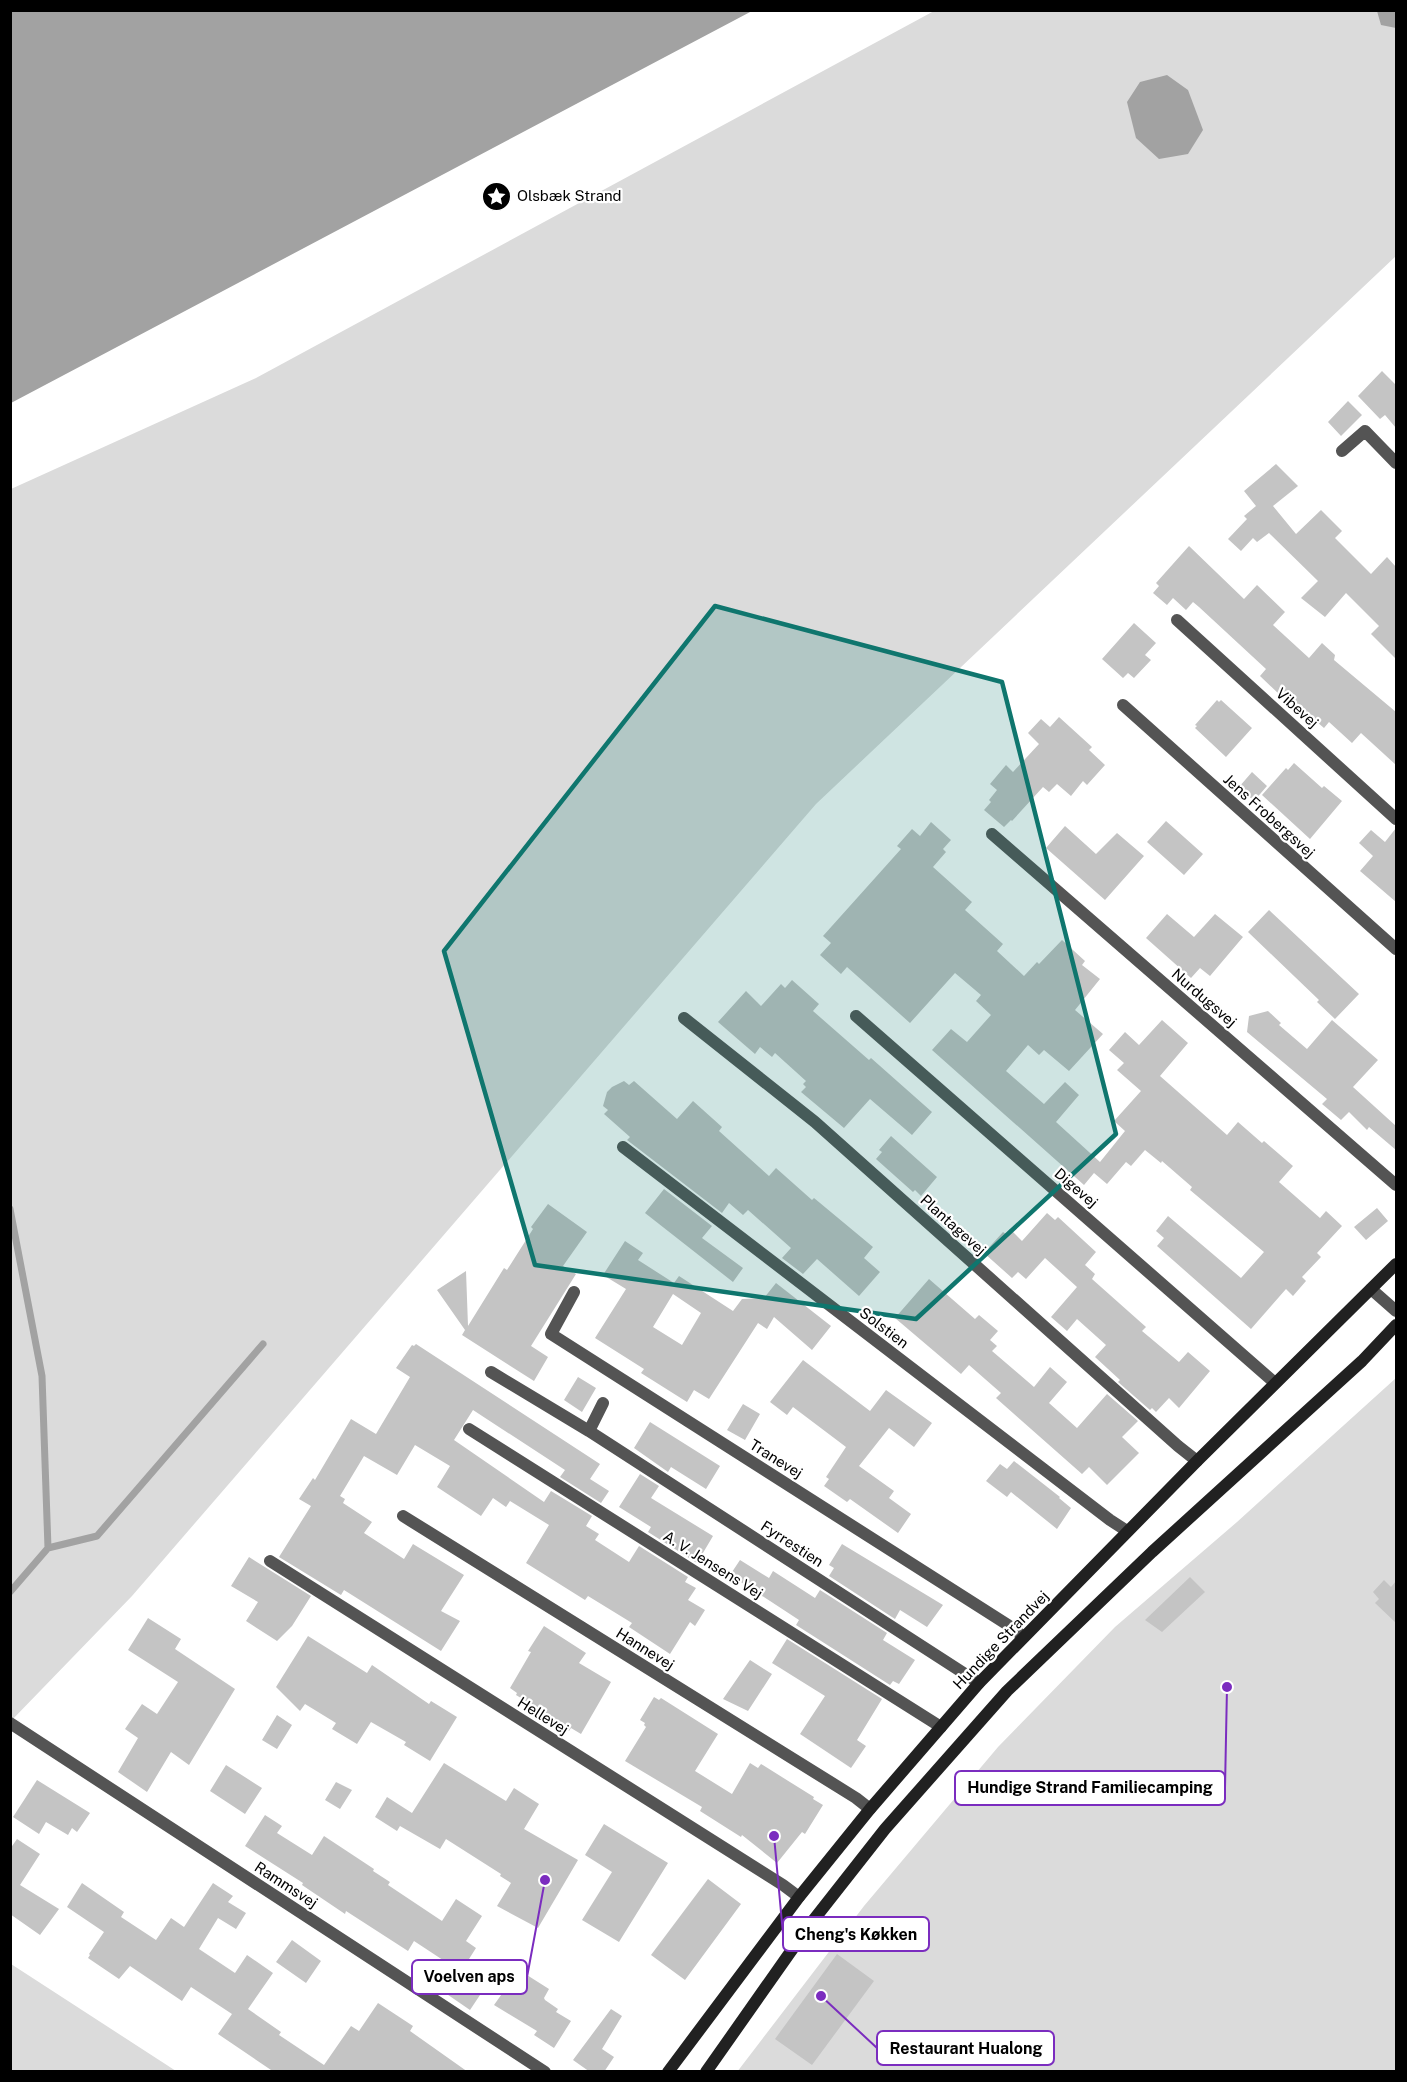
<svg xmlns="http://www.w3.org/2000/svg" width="1407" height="2082" font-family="'Public Sans',sans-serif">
<rect width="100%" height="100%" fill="#fff"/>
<path fill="#dbdbdb" d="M934,11H1396V256L816,804L132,1596L11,1721V489L256,378Z
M1396,1378V2071L737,2072L864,1906L998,1747L1115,1627L1237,1522Z
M10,1964H11L176,2071H11Z"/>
<path fill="#a2a2a2" d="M11,10H752V11L11,403Z
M1377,11H1396V28L1381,25Z
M1167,75L1188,90L1203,130L1188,154L1159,159L1136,138L1127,102L1140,82Z"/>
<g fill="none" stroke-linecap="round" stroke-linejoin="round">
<path stroke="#a2a2a2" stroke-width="7" d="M10,1209L42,1376L48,1548L10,1592
M48,1548L97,1536L263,1344"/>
</g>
<path fill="#c4c4c4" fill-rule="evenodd" d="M1382,371L1396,385V428L1385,415L1380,419L1358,396Z
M1348,401L1362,415L1341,436L1328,422Z
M1276,464L1298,486L1273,506L1296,534L1321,510L1342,531L1335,538L1371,574L1387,557L1396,567V659L1371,634L1379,626L1346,593L1325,617L1301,598L1318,581L1269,533L1257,542L1253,538L1241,551L1228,539L1247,519L1244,516L1256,506L1244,491Z
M1189,546L1244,599L1257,585L1285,612L1273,625L1309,658L1322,643L1335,655L1334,660L1396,712V765L1361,733L1352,743L1329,722L1324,728L1303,710L1300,714L1260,676L1266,669L1199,607L1193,602L1186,610L1173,598L1167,605L1153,593L1159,586L1156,583Z
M1134,623L1156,643L1145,655L1151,660L1134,678L1128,673L1123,678L1102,659Z
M1217,700L1219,702L1221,700L1252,728L1226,757L1195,728L1197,726L1195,725Z
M1059,717L1092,747L1089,750L1105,765L1087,785L1083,781L1071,796L1057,784L1049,792L1043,787L1012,821L1011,820L1004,827L984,810L991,802L989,800L997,790L990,784L1006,765L1013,772L1039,744L1028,733L1041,719L1050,727Z
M1294,763L1322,788L1324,786L1342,801L1310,839L1262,795L1286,768L1288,770Z
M1252,772L1267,786L1254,801L1239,787Z
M1166,821L1203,854L1184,875L1147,842Z
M931,822L951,840L943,849L946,852L933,867L972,902L965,910L1003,944L997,951L1024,976L1037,962L1039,964L1062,940L1085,961L1082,965L1100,979L1075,1010L1103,1034L1069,1071L1044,1050L1039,1055L1028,1045L1006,1071L1044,1104L1065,1082L1079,1095L1056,1122L1100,1162L1125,1131L1114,1121L1141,1091L1117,1070L1124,1063L1109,1050L1125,1032L1139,1045L1162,1020L1188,1043L1160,1076L1227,1135L1238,1122L1262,1143L1264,1141L1293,1166L1279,1182L1320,1218L1326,1211L1342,1226L1317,1253L1321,1257L1302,1277L1306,1281L1293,1296L1286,1289L1251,1329L1157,1246L1164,1238L1156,1231L1168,1216L1241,1278L1264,1252L1190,1190L1192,1187L1162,1161L1161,1163L1145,1150L1131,1166L1126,1162L1107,1184L1094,1173L1084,1185L932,1050L951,1029L967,1042L991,1015L976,1001L981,995L955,973L910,1023L847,967L841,974L820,955L831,943L823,936L901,849L897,846L912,829L920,836Z
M1065,826L1096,854L1117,833L1144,856L1105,900L1046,848Z
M1396,828V902L1360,871L1373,856L1359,843L1371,830L1385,842Z
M1269,910L1359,994L1335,1019L1317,1002L1319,1000L1248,932Z
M1167,914L1194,937L1215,914L1243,937L1210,976L1200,968L1191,978L1146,938Z
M792,980L819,1004L813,1011L869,1060L871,1058L932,1112L912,1135L870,1099L844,1128L801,1092L806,1087L803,1084L806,1081L775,1053L772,1057L760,1047L755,1054L718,1022L746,991L761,1006L781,984L785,988Z
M1268,1011L1281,1023L1279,1025L1307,1049L1332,1020L1378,1060L1353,1087L1396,1126V1150L1369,1127L1367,1130L1349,1112L1341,1120L1322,1104L1327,1099L1247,1032L1249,1016Z
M624,1081L629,1085L634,1081L677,1119L693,1101L722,1127L719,1131L769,1176L776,1168L812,1200L814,1198L873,1247L864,1258L880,1272L859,1296L817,1259L803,1274L782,1258L791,1248L748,1210L743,1215L729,1203L722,1213L627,1140L630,1137L604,1114L608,1110L603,1106L607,1092L612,1087Z
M891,1136L937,1177L921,1196L915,1190L913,1192L876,1159L882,1152L879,1150Z
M664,1189L712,1226L702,1238L743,1268L733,1282L645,1213Z
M548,1204L587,1232L563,1266L576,1274L531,1346L548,1357L534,1381L462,1335L465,1330L437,1290L466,1271L468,1326L504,1268L507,1270L533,1229L531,1227Z
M1377,1208L1388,1221L1366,1240L1354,1227Z
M1047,1213L1055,1220L1058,1217L1096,1252L1085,1265L1095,1274L1092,1279L1146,1327L1142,1331L1179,1362L1188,1352L1210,1371L1179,1408L1169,1398L1156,1412L1152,1408L1150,1410L1118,1382L1120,1380L1095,1357L1106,1345L1077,1319L1067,1331L1051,1317L1077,1287L1045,1258L1026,1279L1018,1272L1012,1278L984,1253L1003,1232L1006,1234L1010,1229L1022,1241Z
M625,1241L643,1253L638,1260L674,1283L679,1276L733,1311L742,1299L764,1298L776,1283L831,1326L812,1350L774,1317L767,1329L758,1323L709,1399L694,1390L687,1402L641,1373L644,1369L595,1338L626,1289L603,1275ZM673,1294L701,1313L682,1345L653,1327Z
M929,1279L975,1319L979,1315L998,1331L990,1340L997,1346L992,1351L1034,1387L1050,1367L1067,1382L1049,1403L1077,1428L1107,1394L1138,1421L1122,1437L1139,1453L1107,1485L1089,1467L1082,1474L996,1398L1001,1393L969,1365L961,1374L895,1318Z
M416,1344L600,1464L590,1479L609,1491L601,1503L560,1477L565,1470L473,1410L454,1440L544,1502L551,1491L592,1516L586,1526L599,1534L595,1540L629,1562L639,1546L688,1577L685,1582L696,1588L688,1600L705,1610L695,1626L690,1622L670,1654L629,1627L632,1623L588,1596L585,1600L526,1563L549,1525L510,1501L506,1507L493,1498L481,1516L437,1487L450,1466L415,1445L397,1475L364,1456L340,1496L345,1499L343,1503L372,1522L364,1533L404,1559L413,1544L464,1575L441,1611L460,1621L441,1651L344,1590L341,1595L279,1557L311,1506L299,1499L313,1478L315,1480L351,1419L376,1434L410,1377L396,1368L412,1345L414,1346Z
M803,1360L870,1411L886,1390L932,1423L914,1447L889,1428L859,1466L894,1491L889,1498L911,1514L898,1533L850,1499L847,1502L824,1486L829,1479L826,1477L846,1447L793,1407L787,1415L770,1402Z
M578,1377L596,1388L582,1412L564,1400Z
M743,1404L760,1414L745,1440L727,1430Z
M650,1422L720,1466L706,1489L671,1467L668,1472L634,1448Z
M1014,1461L1060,1497L1059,1498L1071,1508L1057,1529L1011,1492L1007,1497L986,1481L1000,1464L1007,1469Z
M640,1474L659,1486L651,1498L713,1536L697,1563L648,1532L651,1527L619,1507Z
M842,1544L943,1605L927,1627L900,1610L895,1619L829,1576L834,1568L829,1565Z
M249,1557L311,1596L292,1626L277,1641L246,1621L258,1602L231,1586Z
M740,1560L769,1578L773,1571L815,1598L820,1590L887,1633L883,1640L915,1660L899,1684L893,1681L890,1685L796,1625L799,1620L730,1575Z
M1190,1577L1205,1592L1162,1632L1145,1620Z
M1384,1580L1391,1587L1396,1581V1623L1375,1603L1379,1599L1373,1592Z
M148,1618L181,1639L175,1649L235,1689L189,1765L171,1752L147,1792L118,1772L138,1738L125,1729L142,1704L157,1714L178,1682L128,1650Z
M544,1626L586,1653L579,1663L611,1682L581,1734L571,1728L569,1731L554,1722L556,1719L516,1695L517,1693L510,1688L531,1652L528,1651Z
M308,1636L367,1673L372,1665L429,1704L431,1701L457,1717L430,1761L404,1745L406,1742L371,1722L357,1744L332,1729L336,1723L305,1704L300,1711L276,1687Z
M787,1639L882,1699L857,1740L866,1746L851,1768L800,1734L825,1696L772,1663Z
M750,1660L772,1674L748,1711L723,1699Z
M654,1697L659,1700L661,1698L718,1734L695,1771L732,1794L750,1763L758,1768L761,1764L814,1797L813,1799L823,1805L805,1834L802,1832L777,1863L742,1835L741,1837L700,1811L702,1807L625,1761L646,1727L644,1725L645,1723L640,1720Z
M277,1715L292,1725L277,1749L262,1740Z
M444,1763L506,1801L514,1788L539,1804L524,1829L578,1860L538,1928L497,1906L511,1883L500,1876L501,1874L446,1839L440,1849L400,1826L397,1831L375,1817L387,1797L412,1813Z
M226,1765L262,1788L245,1814L210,1791Z
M1107,1770L1124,1783L1111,1800L1094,1787Z
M37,1780L90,1813L77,1832L72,1828L68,1835L46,1822L39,1834L13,1817Z
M336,1782L352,1790L340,1809L325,1800Z
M265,1815L282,1826L277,1833L312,1855L324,1836L374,1869L373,1871L390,1882L388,1885L442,1921L456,1899L482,1916L466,1941L476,1948L462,1970L486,1986L470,2010L438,1988L452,1966L414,1941L408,1951L346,1911L345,1914L302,1885L303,1883L245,1846Z
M604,1824L668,1863L619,1942L582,1920L612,1872L585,1855Z
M17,1839L40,1854L20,1885L59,1909L40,1935L10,1914V1849Z
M708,1879L741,1904L685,1980L651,1955Z
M82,1883L124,1912L121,1917L156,1940L171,1918L184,1927L213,1883L233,1896L228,1902L246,1913L236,1929L218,1918L199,1949L235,1973L247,1955L273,1973L248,2009L281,2032L279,2035L324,2065L351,2026L359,2031L378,2003L413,2026L410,2031L468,2072H274L218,2034L232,2014L191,1987L182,2001L130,1966L119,1979L88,1958L90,1955L89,1954L104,1932L67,1907Z
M292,1940L321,1961L306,1983L276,1962Z
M837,1954L874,1981L812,2065L775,2039Z
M519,1970L549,1989L544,1998L545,2000L558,2009L556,2012L571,2021L554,2048L534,2035L537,2031L494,2005Z
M611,2009L622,2016L602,2049L614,2057L604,2072H590L573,2060Z"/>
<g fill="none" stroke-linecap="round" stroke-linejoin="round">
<path stroke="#545454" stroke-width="12" d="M1342,451L1365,431L1396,463
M1177,620L1396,819
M1123,705L1396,949
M992,834L1396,1185
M856,1016L1275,1383
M684,1018L815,1122L1178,1446L1197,1461
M623,1147L1110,1520L1127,1531
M574,1292L551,1334L1008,1625L1024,1637
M491,1372L589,1431L979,1683
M469,1429L941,1727
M589,1431L603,1403
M403,1516L856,1798L870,1809
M270,1561L783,1885L799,1897
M10,1723L545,2072"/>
<path stroke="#545454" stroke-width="12" d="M1371,1289L1396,1311"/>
<path stroke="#212121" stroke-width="12" d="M668,2072L799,1897L870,1809L979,1683L1197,1461L1396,1264
M706,2072L808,1927L885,1829L1007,1691L1152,1552L1362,1361L1396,1325"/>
</g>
<path fill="#0f766e" fill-opacity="0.2" stroke="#0f766e" stroke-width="4.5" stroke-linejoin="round" d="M715,606L1002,682L1116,1134L916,1319L535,1265L444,951Z"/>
<defs>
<symbol id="sight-disc" viewBox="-11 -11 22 22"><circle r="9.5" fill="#000" stroke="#fff"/><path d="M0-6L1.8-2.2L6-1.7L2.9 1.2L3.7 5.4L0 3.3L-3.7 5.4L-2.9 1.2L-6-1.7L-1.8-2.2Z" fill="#fff"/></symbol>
</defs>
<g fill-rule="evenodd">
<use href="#sight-disc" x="480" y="180" width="33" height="33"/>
</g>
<g text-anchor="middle" stroke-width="4.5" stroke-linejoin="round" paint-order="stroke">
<g font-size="15" fill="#000" stroke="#fff" text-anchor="start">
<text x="517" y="201">Olsbæk Strand</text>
</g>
<g font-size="15" fill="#000" stroke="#fff">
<text transform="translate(1297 708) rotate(42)" y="5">Vibevej</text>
<text transform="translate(1269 816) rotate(42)" y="5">Jens Frobergsvej</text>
<text transform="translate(1204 998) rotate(41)" y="5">Nurdugsvej</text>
<text transform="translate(1076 1188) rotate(41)" y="5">Digevej</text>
<text transform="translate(953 1225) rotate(42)" y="5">Plantagevej</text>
<text transform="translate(884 1328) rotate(37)" y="5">Solstien</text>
<text transform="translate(776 1459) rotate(32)" y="5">Tranevej</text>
<text transform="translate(792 1544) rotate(33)" y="5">Fyrrestien</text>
<text transform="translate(713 1565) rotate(32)" y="5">A. V. Jensens Vej</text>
<text transform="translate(1001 1640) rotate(-46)" y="5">Hundige Strandvej</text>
<text transform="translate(645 1649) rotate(32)" y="5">Hannevej</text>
<text transform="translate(543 1716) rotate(32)" y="5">Hellevej</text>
<text transform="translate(286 1885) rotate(33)" y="5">Rammsvej</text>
</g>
</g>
<path fill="none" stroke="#7b2cbf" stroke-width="2" d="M1227 1687L1225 1788M774 1836L783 1934M545 1880L527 1977M821 1996L877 2048"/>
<g fill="#7b2cbf" stroke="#fff" stroke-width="2">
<circle cx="1227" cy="1687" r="6"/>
<circle cx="774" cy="1836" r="6"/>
<circle cx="545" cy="1880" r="6"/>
<circle cx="821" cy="1996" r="6"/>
</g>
<g fill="#fff" stroke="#7b2cbf" stroke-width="2">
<rect x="955" y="1771" width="270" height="34" rx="6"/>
<rect x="783" y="1917" width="146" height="34" rx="6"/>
<rect x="412" y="1960" width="115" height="34" rx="6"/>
<rect x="877" y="2031" width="177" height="34" rx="6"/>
</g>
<g font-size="16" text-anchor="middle" font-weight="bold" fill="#000">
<text x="1090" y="1793">Hundige Strand Familiecamping</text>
<text x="856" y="1940">Cheng's Køkken</text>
<text x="469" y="1982">Voelven aps</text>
<text x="966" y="2054">Restaurant Hualong</text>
</g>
<rect width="1407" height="2082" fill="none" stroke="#000000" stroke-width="24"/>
</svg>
